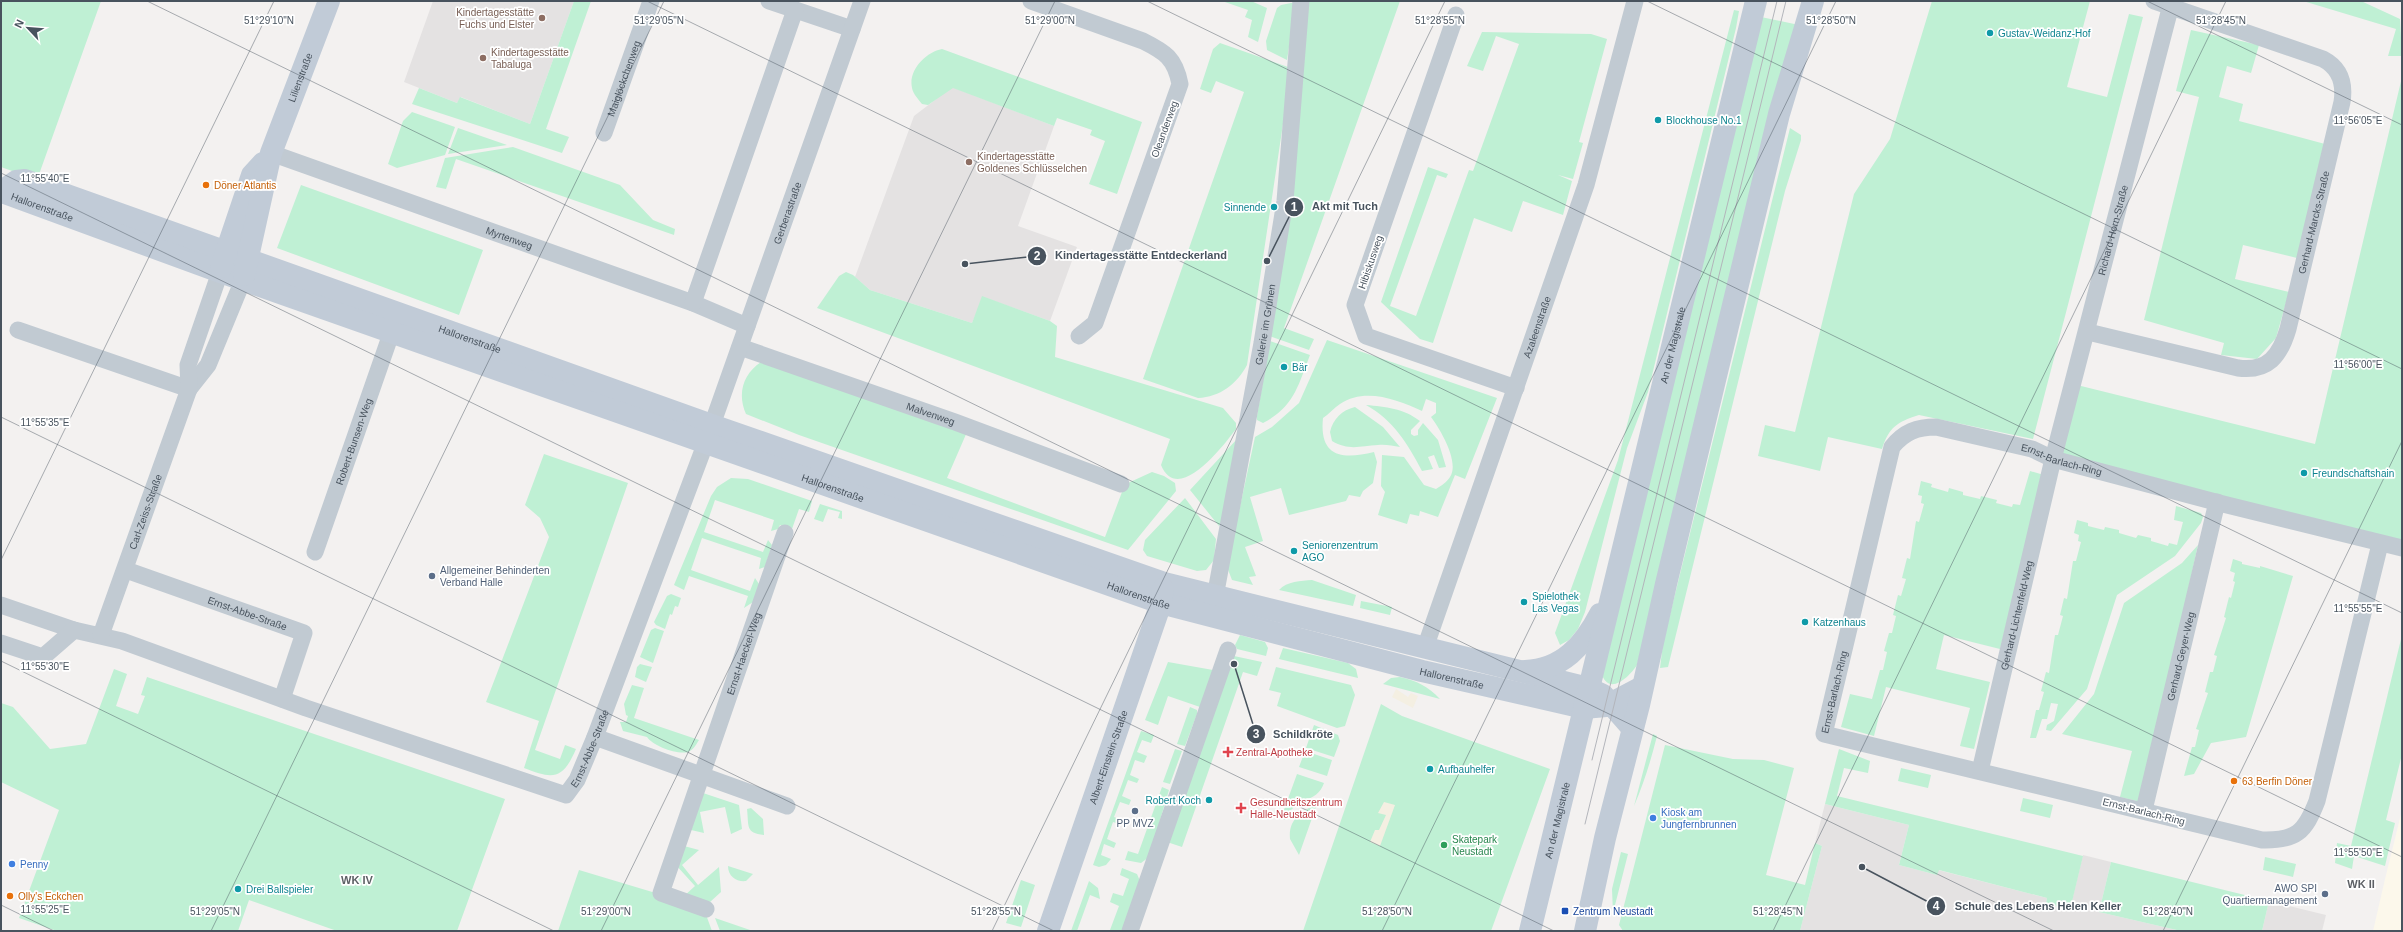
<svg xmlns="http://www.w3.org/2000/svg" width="2403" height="932" font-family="Arial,sans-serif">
<rect width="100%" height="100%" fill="#f3f1f0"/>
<path fill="#fcf8eb" d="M2402,810V931H2373L2385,879Z"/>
<path fill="#e4e2e2" d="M433,1H574L530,124L461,97L457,103L404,82Z
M952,87L1054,126L1018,226L1077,247L1050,321L983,297L972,323L870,290L855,277L914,116Z
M1825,804L1909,825L1899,865L1937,875L1938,870L2047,898L2046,903L2070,909L2083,855L2111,862L2099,912L2181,931H1800L1822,846L1815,843Z
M2269,901L2326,915L2322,931H2262Z"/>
<path fill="#bff0d4" d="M1,1H101L37,180L1,167Z
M574,1H591L546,129L569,137L562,153L412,104L419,88L457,103L460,97L530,124Z
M1222,1H1251L1267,8L1258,42L1248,37L1252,20L1245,17L1248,10Z
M1309,1H1400L1284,328L1314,339L1309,350L1269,336Z
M1932,1H2090L2067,87L2107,97L2129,14L2143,17L2033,439L1919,415C1897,422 1889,427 1882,449L1828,437L1820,471L1758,456L1765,425L1795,432L1854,194L1890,139Z
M2303,1H2361L2400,19L2402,56H2388L2396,29Z
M1296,2L1287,60L1267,50L1266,41L1277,8L1281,5Z
M1734,10L1739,11L1736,28L1648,392L1627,448L1585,612L1578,629L1569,640L1560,645L1555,633L1618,460Z
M1761,17L1799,25L1637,665C1630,676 1610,696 1602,675Z
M2191,30L2259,45L2251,73L2227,66L2219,97L2243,104L2239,121L2325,144L2297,258L2243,245L2235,279L2289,292L2276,338L2257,359L2221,355L2224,343L2144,320L2199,97L2176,91Z
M1482,32L1591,34L1607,39L1579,142L1583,143L1573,179L1558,175L1572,181L1563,215L1523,201L1512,232L1474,218L1433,343L1420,339L1381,302L1428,167L1448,174L1446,178L1437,175L1390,306L1416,316L1469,170L1473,171L1519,44L1496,36L1483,71L1467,66Z
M1220,43L1288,67L1290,77L1247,365C1237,384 1220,397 1198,398L1143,379L1244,92L1216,81L1211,93L1200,89L1213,49Z
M942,49L1142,122L1117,194L1089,184L1105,141L1090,135L1092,130L1057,118L1054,126L953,88L928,105L922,104C919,100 913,94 912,88C908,70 926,52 942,49Z
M2402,77V548L2053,459L2073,384L2315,444Z
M412,112L455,127L445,155L397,168L388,164L403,121Z
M458,128L507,145L448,154Z
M1790,128L1801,135V140L1785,191L1668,667L1660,668L1663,643Z
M513,147L620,185L653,220L675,229L674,235L456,159L446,189L436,187L445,158Z
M301,185L483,250L459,315L277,248Z
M846,272L853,275L870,290L972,323L982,296L1050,321L1057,326L1055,357L1223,408L1236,423V429C1224,445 1178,506 1161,465L1170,439L817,308L839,276Z
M1327,340L1497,398L1465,479L1455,475L1438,517L1420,511L1419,516L1410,514L1407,524L1378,515L1385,492L1381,486L1382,455L1404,457L1424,485L1436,489C1441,486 1447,482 1450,477C1460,462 1440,429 1431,417L1436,413V403L1426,399L1422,411C1398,400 1365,387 1340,404C1334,408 1329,414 1323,418C1319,457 1342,460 1374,452L1377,462L1373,483L1363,491L1360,497L1349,495L1346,501L1289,515L1281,488L1250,497L1263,541L1245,547L1256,576L1249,577L1253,585L1232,580L1227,567L1255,437L1272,427L1299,403Z
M1270,341L1310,355C1298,386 1294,407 1263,423L1257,420V416Z
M761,362L967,432L947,478L1105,537L1122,492L1128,483L1152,472L1164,476L1175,483L1176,491L1128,550L799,435L746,414C737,394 743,374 761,362Z
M1366,405C1386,407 1403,408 1420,421L1411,430V434L1414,436L1418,435V430L1423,423L1438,440L1446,467L1439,468L1434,455L1428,457L1433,469L1422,471C1408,444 1393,420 1366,405Z
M1355,407L1383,427L1400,447C1393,446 1385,444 1378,445C1360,446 1349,451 1332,441L1330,432C1333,419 1342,410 1355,407Z
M1237,439L1221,522L1219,526L1190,490Z
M544,454L628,483L535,750L560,759L565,745L576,749C563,779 554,780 524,768L539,721L486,702L549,537L540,518L525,505Z
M2030,471L2044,475L2000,649L1944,635L1936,669L1990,682L1974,749L1960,746L1970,708L1886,687L1874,736L1841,727L1850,694L1872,699L1880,670H1883L1887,652L1884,651L1889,633H1892L1896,616L1893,615L1898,595L1901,596L1906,579L1902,578L1907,558L1910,559L1916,521L1919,522L1924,504L1921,503L1922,496L1918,495L1921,481L1932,484L1931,487L1948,492L1949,488L1963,492V495L1980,499L1981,496L1997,500L1996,503L2012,507L2013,504L2020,505Z
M731,478L748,479L812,501L809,512L799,509L792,529L780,525L778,529L771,531L774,520L715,500L704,532L763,552L768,540L772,545L765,567L759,569L761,558L702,538L691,570L750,591L755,578L759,584L753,602L744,608L748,596L689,576L684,590L674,585L711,496L717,487Z
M1185,498L1216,539L1214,560L1206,570L1197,571L1147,556L1143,550L1145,540Z
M820,504L842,511V519L838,518L840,512L828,509L823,522L814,519Z
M2176,506L2201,513L2203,517L2201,523L2175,556L2117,595L2087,689L2051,731L2046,730L2047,725L2054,721L2058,704L2051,703L2047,719H2042L2036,738H2030L2036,710H2039L2044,692L2041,691L2046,672L2049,673L2055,635H2058L2063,616L2060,615L2064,598L2067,599L2073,561H2076L2081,542L2078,541L2079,535L2074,533L2077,520L2088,523V526L2104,530L2105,527L2119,530V533L2136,538L2138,535L2151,538V541L2168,546L2169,543L2177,545L2183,522L2174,520Z
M2198,545L2141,802L2120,797L2132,751L2062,734L2094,694L2124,603L2182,563Z
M2233,559L2242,562V564L2260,568V566L2293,576L2246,737L2211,743L2194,774L2184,776L2192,747H2195L2199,730L2196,729L2208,693L2205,692L2210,672H2213L2217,656L2214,655L2226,618L2224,617L2229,597L2231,598L2235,582L2233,581L2235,573L2230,571Z
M1312,580L1356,595L1353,606L1279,590C1287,581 1301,581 1312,580Z
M671,594L681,598L678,607L675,606L672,615L670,614L665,629L656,625L654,622L667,596Z
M1361,601L1392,607L1390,615L1360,608Z
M655,628L664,631L653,663L640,657L651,630Z
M1240,635L1265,642L1268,648L1266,656L1237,649L1235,645Z
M2402,635V754L2386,820L2395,823L2385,866L2354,856L2352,869L2335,863L2337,843L2351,846Z
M1283,648L1348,663L1356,669L1358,678L1279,659Z
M1234,656L1262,662L1257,676L1243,672L1182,847L1167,842Z
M1168,662L1213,670L1200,707L1168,696L1158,725L1145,720Z
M640,664L652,667L646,682L635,677L637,667Z
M1276,667L1351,685L1355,695L1345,726L1337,728L1277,706L1281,693L1269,690Z
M114,669L127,674L116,706L138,714L145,696L141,695L147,677L505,799L457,931H337L249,900L238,931H57L19,918L59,810L1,782V703L13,707L50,749L86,744Z
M1400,677C1417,681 1428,686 1440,699L1383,684L1391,678Z
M632,685L644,688L634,718L699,740C696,745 693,750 688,752C677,755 653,746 647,737L623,731L620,722H626L628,716L626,715L624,704Z
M1381,704L1402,716L1550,769L1491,931H1303Z
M1190,707L1197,710V714L1185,746L1177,744Z
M1314,725L1338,735L1340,741L1334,757L1306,748Z
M1141,731L1154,735L1151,743L1142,740L1137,752L1147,756L1144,763L1135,760L1130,775L1139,779L1137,783L1128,780L1122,796L1131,800L1129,805L1120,802L1114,817L1124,821L1122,825L1113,822L1107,839L1116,843L1114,848L1104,844L1101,855L1111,859L1106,865L1099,867L1093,865Z
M1653,734L1657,736C1651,760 1644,783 1634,806Z
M1665,745L1733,759L1764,760L1794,768L1766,875L1805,885L1815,843L1822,846L1800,931H1623L1619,925Z
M1175,749L1182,751L1170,784L1163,782Z
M1839,749L1870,761L1868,773L1844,768L1837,796L2083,856L2070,910L2046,903L2047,898L1939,870L1937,875L1899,865L1909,825L1825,804Z
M1305,751L1332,760L1327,776L1299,767Z
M1901,768L1931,775L1928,788L1898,781Z
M1297,774L1324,783C1317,804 1294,797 1285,820L1281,818Z
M1162,787L1169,790L1149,857L1141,863L1125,860L1128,851L1138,854Z
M703,793L739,805L742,829L731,834L725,807L700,812L704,833L691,830Z
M2023,798L2053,805L2050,818L2020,811Z
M1317,804L1299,855L1290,839C1288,819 1302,811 1317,804Z
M751,808L763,819L764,835C745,833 749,826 747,809Z
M684,846L699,850L682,865L698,885L719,867L721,892L710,902L683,897L695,886L675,864Z
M1621,852L1628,854L1613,913L1612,889Z
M2265,857L2296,864L2293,877L2263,870Z
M2111,862L2269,901L2262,931H2181L2099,912Z
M728,866L753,874L746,881C737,882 728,877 728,866Z
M1122,868L1137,874L1140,881L1122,931L1110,930L1119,906L1110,902L1113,893L1123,896L1129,879L1120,875Z
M579,870L659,894L705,912L712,931H558Z
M1021,880L1035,885L1021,927L1006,923Z
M1089,881L1098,888L1100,899L1090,895L1077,931H1071Z
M715,918L753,931H720Z"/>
<path fill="#f4efe2" d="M1396,689L1408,697L1411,693L1418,696L1413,708L1392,697Z
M1384,802L1395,805L1380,846L1370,842L1375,830H1379L1386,815L1378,813Z"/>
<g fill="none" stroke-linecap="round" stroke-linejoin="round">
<g stroke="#c1cad2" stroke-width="17">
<path d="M769,1L852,29"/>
<path d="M1031,1L1143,41C1165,52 1175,58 1180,84L1095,323L1079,336"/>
<path d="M1456,15L1355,305L1366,336L1516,388"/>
<path id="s1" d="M604,133L651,1"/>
<path id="s2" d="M271,153L693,303L747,326"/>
<path d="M693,303L795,10"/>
<path d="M18,330L189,389"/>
<path id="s3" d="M2088,332L2238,368C2268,372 2280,356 2288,329L2342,102C2345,83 2340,68 2323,59L2154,1"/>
<path id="s4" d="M740,347L955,422L1121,484"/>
<path d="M189,389L208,365L243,280"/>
<path id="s5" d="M712,425L862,1"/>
<path id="s6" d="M2380,544L2317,801C2305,832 2296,841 2262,840L1824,734L1892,447C1904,432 1917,427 1936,427L2032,449L2053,459L2223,504L2402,548"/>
<path id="s7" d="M315,552L392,331"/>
<path id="s8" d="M126,570L304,633L282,699"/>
<path id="s9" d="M1215,597L1262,343L1285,201L1301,1"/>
<path id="s10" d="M1,605L74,630L122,641L306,708L566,795L577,780L595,737L706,442"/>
<path id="s11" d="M101,635L189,389L188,365L220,272"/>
<path d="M1,643L43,657L74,630"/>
<path id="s12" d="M1425,648L1586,185L1635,1"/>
<path d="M595,737L787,806"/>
<path id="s13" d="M1980,771L2053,459L2172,1"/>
<path id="s14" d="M2144,810L2217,502"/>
<path id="s15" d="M706,909L661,893L785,533"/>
<path d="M1130,931L1228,650"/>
</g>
<g stroke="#c1cbd7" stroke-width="22">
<path id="s16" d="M1,192L16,181L25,180L712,425L1164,583L1588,688L1603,695L1632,728"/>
<path id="s17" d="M2,192L220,272L1161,603L1422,671L1584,708L1606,706L1642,687"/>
<path d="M221,267L252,175L263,163"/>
<path id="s18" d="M244,275L271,153L329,1"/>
<path d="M1525,671C1562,670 1584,645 1600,614"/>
<path id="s19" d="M1048,931L1161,603L1163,589"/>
<path id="s20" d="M1530,931L1756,1"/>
<path d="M1585,931L1605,838L1639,705L1666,584L1779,114L1813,1"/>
</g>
<path stroke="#b3b5bb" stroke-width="1" d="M1592,760L1777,1
M1585,824L1786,1"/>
</g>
<path fill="none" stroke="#48535e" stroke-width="1" stroke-opacity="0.45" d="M147,1L2054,931M647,1L2402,857M1147,1L2402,613M1647,1L2402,369M2147,1L2402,125M1,173L1554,931M1,417L1054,931M1,560L274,1M1,661L554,931M1,905L54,931M211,931L664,1M601,931L1055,1M992,931L1445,1M1382,931L1836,1M1773,931L2226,1M2163,931L2402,441"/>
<g fill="#8d6e63" stroke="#fff" stroke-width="1.5">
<circle cx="542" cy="18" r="4"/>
<circle cx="483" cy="58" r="4"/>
<circle cx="969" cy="162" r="4"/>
</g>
<g fill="#0f9aa8" stroke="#fff" stroke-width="1.5">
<circle cx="1990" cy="33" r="4"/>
<circle cx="1658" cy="120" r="4"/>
<circle cx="1274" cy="207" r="4"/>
<circle cx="1284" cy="367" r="4"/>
<circle cx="2304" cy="473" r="4"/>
<circle cx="1294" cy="551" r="4"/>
<circle cx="1524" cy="602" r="4"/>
<circle cx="1805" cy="622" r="4"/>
<circle cx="1430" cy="769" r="4"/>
<circle cx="1209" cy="800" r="4"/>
<circle cx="238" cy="889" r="4"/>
</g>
<g fill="#e8710a" stroke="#fff" stroke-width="1.5">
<circle cx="206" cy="185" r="4"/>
<circle cx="2234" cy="781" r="4"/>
<circle cx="10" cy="896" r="4"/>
</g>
<g fill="#5c6f8a" stroke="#fff" stroke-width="1.5">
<circle cx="432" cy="576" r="4"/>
<circle cx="1135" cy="811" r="4"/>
<circle cx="2325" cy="894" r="4"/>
</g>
<g fill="#e0444e" stroke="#fff" stroke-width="1.5">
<path d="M1226 746h4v4h4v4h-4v4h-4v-4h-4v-4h4z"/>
<path d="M1239 802h4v4h4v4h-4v4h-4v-4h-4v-4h4z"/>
</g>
<g fill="#3f7fe0" stroke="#fff" stroke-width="1.5">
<circle cx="1653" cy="818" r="4"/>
<circle cx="12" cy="864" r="4"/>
</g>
<circle fill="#2e9e5b" stroke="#fff" stroke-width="1.5" cx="1444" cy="845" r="4"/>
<rect fill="#1a4fb4" stroke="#fff" stroke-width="1.5" x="1561" y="907" width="8" height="8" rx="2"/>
<g text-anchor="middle" stroke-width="3.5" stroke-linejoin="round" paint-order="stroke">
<g font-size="10" fill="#785e54" stroke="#fff" text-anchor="start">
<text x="534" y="16" text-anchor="end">Kindertagesstätte<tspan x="534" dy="12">Fuchs und Elster</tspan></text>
<text x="491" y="56">Kindertagesstätte<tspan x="491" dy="12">Tabaluga</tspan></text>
<text x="977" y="160">Kindertagesstätte<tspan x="977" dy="12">Goldenes Schlüsselchen</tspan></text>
</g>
<g font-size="10" fill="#0d838f" stroke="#fff" text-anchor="start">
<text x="1998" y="37">Gustav-Weidanz-Hof</text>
<text x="1666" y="124">Blockhouse No.1</text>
<text x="1266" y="211" text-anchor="end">Sinnende</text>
<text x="1292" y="371">Bär</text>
<text x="2312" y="477">Freundschaftshain</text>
<text x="1302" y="549">Seniorenzentrum<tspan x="1302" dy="12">AGO</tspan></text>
<text x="1532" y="600">Spielothek<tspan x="1532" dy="12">Las Vegas</tspan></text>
<text x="1813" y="626">Katzenhaus</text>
<text x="1438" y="773">Aufbauhelfer</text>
<text x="1201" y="804" text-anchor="end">Robert Koch</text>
<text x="246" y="893">Drei Ballspieler</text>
</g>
<g font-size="10" fill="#48535e" stroke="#fff">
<text dy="4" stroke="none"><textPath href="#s18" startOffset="206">Lilienstraße</textPath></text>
<text dy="4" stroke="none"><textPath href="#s1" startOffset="58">Maiglöckchenweg</textPath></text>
<text transform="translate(1164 129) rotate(-70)" y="4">Oleanderweg</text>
<text dy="4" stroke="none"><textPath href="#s17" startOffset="43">Hallorenstraße</textPath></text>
<text dy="4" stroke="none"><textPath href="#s5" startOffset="225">Gerberastraße</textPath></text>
<text dy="4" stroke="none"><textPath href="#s3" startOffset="335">Gerhard-Marcks-Straße</textPath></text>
<text dy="4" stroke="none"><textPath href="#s13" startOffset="557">Richard-Horn-Straße</textPath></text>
<text dy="4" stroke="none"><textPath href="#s2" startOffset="253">Myrtenweg</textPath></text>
<text transform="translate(1370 262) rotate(-71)" y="4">Hibiskusweg</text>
<text dy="4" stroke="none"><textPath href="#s9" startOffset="277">Galerie im Grünen</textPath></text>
<text dy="4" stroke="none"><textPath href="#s12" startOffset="340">Azaleenstraße</textPath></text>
<text dy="4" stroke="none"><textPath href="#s16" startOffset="500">Hallorenstraße</textPath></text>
<text dy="4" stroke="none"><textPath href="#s20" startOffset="603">An der Magistrale</textPath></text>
<text dy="4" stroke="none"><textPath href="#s4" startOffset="202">Malvenweg</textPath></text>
<text dy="4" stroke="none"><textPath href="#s7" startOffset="117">Robert-Bunsen-Weg</textPath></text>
<text dy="4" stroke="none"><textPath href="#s6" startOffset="1265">Ernst-Barlach-Ring</textPath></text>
<text dy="4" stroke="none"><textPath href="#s17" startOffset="882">Hallorenstraße</textPath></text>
<text dy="4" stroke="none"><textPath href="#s11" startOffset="131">Carl-Zeiss-Straße</textPath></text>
<text dy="4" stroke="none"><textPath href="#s17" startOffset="1206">Hallorenstraße</textPath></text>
<text dy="4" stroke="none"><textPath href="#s8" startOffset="129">Ernst-Abbe-Straße</textPath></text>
<text dy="4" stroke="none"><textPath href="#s13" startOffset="160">Gerhard-Lichtenfeld-Weg</textPath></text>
<text dy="4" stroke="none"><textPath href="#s15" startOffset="301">Ernst-Haeckel-Weg</textPath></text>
<text dy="4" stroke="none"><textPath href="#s14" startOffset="158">Gerhard-Geyer-Weg</textPath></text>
<text dy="4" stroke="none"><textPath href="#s17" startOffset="1530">Hallorenstraße</textPath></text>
<text dy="4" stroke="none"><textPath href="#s6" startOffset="833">Ernst-Barlach-Ring</textPath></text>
<text dy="4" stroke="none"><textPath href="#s10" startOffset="649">Ernst-Abbe-Straße</textPath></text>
<text dy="4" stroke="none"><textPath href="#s19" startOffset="184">Albert-Einstein-Straße</textPath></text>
<text transform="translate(2144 811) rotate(14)" y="4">Ernst-Barlach-Ring</text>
<text dy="4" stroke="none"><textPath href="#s20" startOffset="114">An der Magistrale</textPath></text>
</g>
<g font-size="10" fill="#c56008" stroke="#fff" text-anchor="start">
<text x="214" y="189">Döner Atlantis</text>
<text x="2242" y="785">63 Berfin Döner</text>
<text x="18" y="900">Olly's Eckchen</text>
</g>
<g font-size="10" fill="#4e5e75" stroke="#fff" text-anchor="start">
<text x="440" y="574">Allgemeiner Behinderten<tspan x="440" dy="12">Verband Halle</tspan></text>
<text x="1135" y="827" text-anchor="middle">PP MVZ</text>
<text x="2317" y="892" text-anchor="end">AWO SPI<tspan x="2317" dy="12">Quartiermanagement</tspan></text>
</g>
<g font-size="10" fill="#be3a42" stroke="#fff" text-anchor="start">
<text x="1236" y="756">Zentral-Apotheke</text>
<text x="1250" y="806">Gesundheitszentrum<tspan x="1250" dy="12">Halle-Neustadt</tspan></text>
</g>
<g font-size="10" fill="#366cbe" stroke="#fff" text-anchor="start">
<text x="1661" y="816">Kiosk am<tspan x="1661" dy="12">Jungfernbrunnen</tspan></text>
<text x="20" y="868">Penny</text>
</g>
<g font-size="10" fill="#27864d" stroke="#fff" text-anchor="start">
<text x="1452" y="843">Skatepark<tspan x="1452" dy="12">Neustadt</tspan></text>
</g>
<g font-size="10" fill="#164399" stroke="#fff" text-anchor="start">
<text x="1573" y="915">Zentrum Neustadt</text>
</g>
<g font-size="11" font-weight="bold" fill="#5d6065" stroke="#fff">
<text x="357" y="884">WK IV</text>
<text x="2361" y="888">WK II</text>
</g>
</g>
<g font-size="10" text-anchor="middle" fill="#48535e" stroke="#fff" stroke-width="3.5" stroke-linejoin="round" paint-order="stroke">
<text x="269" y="24">51°29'10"N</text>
<text x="659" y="24">51°29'05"N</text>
<text x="1050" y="24">51°29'00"N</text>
<text x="1440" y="24">51°28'55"N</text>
<text x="1831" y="24">51°28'50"N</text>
<text x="2221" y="24">51°28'45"N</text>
<text x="2358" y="124">11°56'05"E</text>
<text x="45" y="182">11°55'40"E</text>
<text x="2358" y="368">11°56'00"E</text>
<text x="45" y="426">11°55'35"E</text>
<text x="2358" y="612">11°55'55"E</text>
<text x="45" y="670">11°55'30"E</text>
<text x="2358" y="856">11°55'50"E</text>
<text x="45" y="913">11°55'25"E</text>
<text x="215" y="915">51°29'05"N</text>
<text x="606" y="915">51°29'00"N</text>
<text x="996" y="915">51°28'55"N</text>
<text x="1387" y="915">51°28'50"N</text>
<text x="1778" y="915">51°28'45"N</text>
<text x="2168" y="915">51°28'40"N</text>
</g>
<path fill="none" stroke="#48535e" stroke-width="1.5" d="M1267 261L1294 207M965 264L1037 256M1234 664L1256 734M1862 867L1936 906"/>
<g fill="#48535e" stroke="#fff" stroke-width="1.5">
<circle cx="1267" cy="261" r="4"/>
<circle cx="965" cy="264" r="4"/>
<circle cx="1234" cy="664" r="4"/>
<circle cx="1862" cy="867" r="4"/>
<circle cx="1294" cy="207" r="10"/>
<circle cx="1037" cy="256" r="10"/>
<circle cx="1256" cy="734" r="10"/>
<circle cx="1936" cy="906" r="10"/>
</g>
<g font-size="12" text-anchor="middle" font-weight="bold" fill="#fff">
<text x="1294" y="211">1</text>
<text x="1037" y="260">2</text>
<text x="1256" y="738">3</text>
<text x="1936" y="910">4</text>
</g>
<g font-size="11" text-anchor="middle" font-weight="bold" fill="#48535e" stroke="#fff" stroke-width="3.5" stroke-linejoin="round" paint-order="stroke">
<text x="1345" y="210">Akt mit Tuch</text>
<text x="1141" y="259">Kindertagesstätte Entdeckerland</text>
<text x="1303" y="738">Schildkröte</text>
<text x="2038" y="910">Schule des Lebens Helen Keller</text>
</g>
<rect width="2403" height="932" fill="none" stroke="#48535e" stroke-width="4"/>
<g transform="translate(28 28) rotate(296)" stroke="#ffffff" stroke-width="3" paint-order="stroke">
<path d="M0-3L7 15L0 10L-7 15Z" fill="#48535e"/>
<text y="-6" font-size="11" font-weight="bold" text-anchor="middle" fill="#48535e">N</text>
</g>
</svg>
